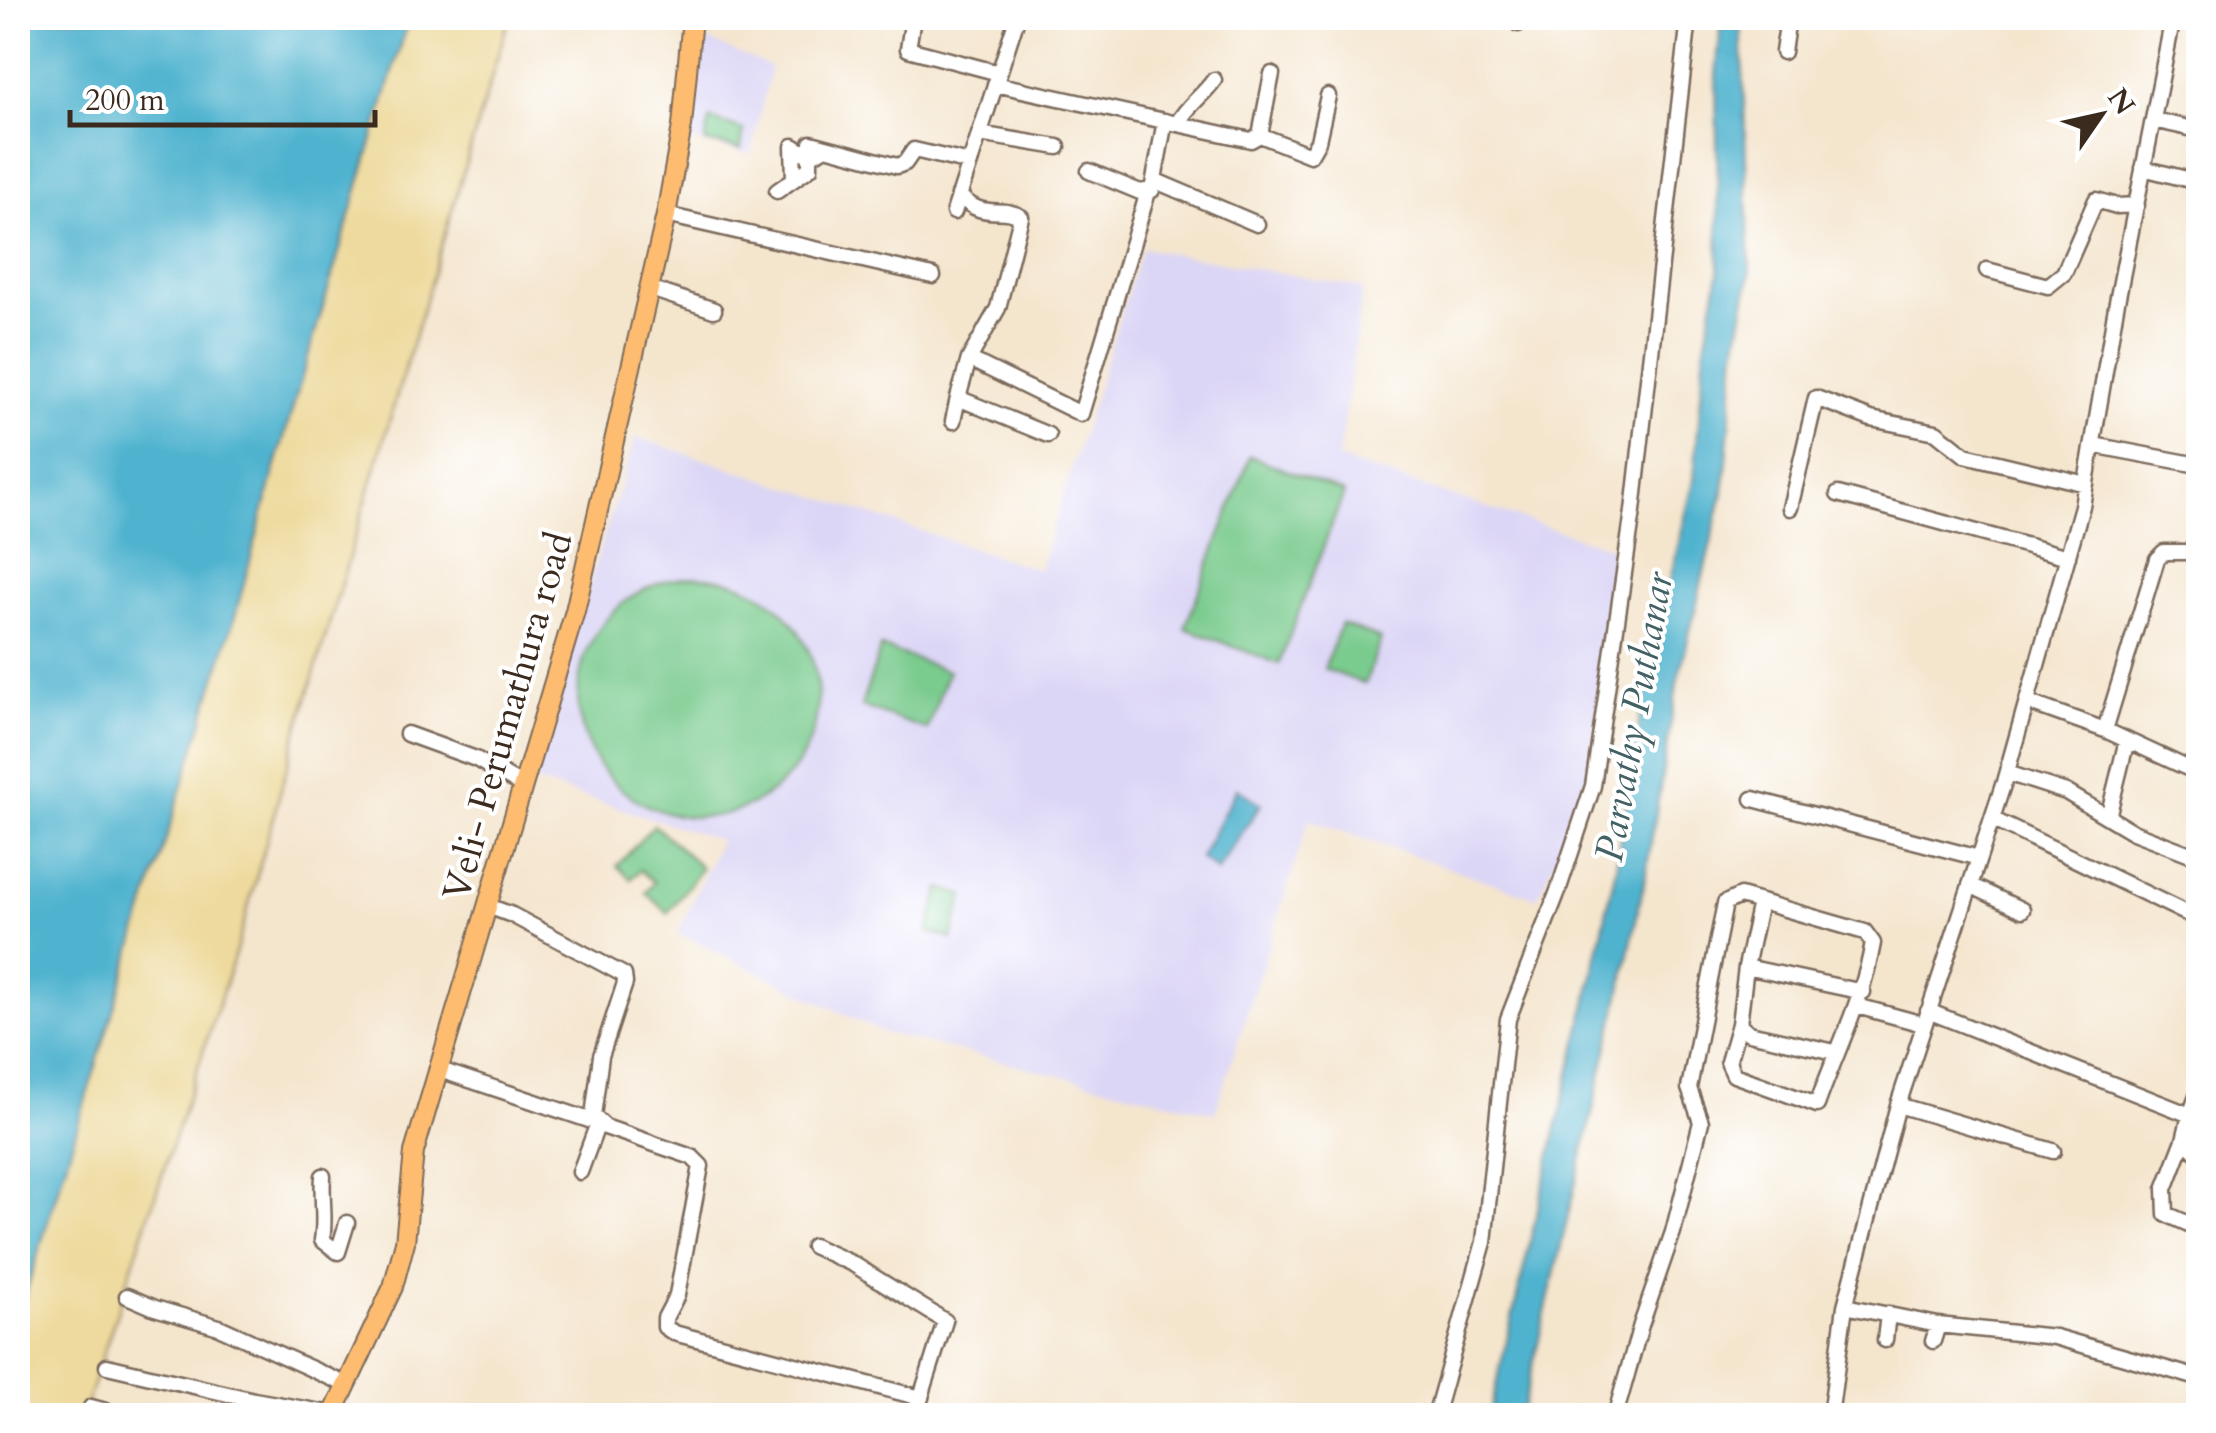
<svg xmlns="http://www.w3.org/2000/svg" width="2216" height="1433" font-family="Cardo,serif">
<rect width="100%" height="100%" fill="#fff"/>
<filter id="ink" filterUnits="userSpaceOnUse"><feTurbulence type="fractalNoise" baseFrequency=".01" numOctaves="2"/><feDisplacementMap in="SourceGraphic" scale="20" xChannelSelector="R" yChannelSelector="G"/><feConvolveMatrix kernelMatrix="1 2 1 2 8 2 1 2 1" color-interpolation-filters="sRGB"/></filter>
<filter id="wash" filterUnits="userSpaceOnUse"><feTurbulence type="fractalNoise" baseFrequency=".0048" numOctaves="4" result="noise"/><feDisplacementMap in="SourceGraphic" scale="40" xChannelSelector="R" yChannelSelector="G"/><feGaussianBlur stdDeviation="2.25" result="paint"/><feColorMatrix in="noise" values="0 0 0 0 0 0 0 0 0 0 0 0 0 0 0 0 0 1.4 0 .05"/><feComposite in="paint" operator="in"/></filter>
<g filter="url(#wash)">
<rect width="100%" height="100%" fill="#f4e5cd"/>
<path fill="#dcd6f6" d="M700,37L771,67L751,154L681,139Z
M1142,248L1363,288L1338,459L1611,548L1591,781L1537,898L1309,820L1215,1113L881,1032L678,933L720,840L527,779L636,437L1039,570Z"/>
<path fill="#79cb8e" stroke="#5a7a56" stroke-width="2.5" d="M710,119L744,130L741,149L705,142Z
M1250,456L1344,493L1279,664L1185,628Z
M578 697a120 120 0 1 1 240 0a120 120 0 1 1-240 0Z
M1341,624L1381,639L1365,684L1324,669Z
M881,647L948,671L927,730L861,706Z
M654,825L702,868L668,913L646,893L654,882L640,870L631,879L617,866Z
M940,888L964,895L952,939L928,932Z"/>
<path fill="#eeda9e" stroke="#94825e" stroke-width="2.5" d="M409,18H509L292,749L236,951L83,1415L18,1416V1318L235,616L281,447Z"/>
<path fill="#50b3cf" stroke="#466e76" stroke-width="2.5" d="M18,18H409L281,447L235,616L18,1318Z
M1722,18H1741L1750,275L1736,351L1725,485L1677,685L1646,873L1621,991L1521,1415H1489L1591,984L1616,867L1646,679L1694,480L1705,346L1719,273L1716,74Z
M1237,788L1261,804L1217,871L1200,858Z"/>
</g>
<g filter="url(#ink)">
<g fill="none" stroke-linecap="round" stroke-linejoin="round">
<defs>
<path id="minor" d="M913,18L908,49L999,73
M1518,24L1519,18
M1783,52L1788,18
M995,84L1251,140L1260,135L1272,74
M2153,120L2198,130
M1177,124C1188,104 1202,97 1214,80
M979,134L1058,147
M1260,135L1310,155L1318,141L1328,96
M811,143L897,166L905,163L914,150L970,163
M2143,168L2198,182
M1089,171L1140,192L1152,190L1165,121
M794,179L793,146L810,156
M1156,181L1257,224
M777,191L810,168V156L825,147
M959,195C984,222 1001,204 1021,217L998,308L969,359L958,398L1048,435
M954,212L1017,18
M666,215L933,276
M1987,270L2048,286L2064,273L2096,200L2117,206L2137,205
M648,288L714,310
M969,359L1081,414L1148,192
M953,421L958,398
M2093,445L2198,465
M1838,494L2068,557
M1790,508L1816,398L1871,419L1936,432L1965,455L2086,484
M2027,702L2105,730L2157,559L2164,552H2198
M2105,730L2198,773
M407,734L476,759L523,786
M2007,773L2066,792L2133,832L2198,857
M1753,799L1979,858
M2108,817L2127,740
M1992,819L2198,919
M1970,885L2022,910
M1760,902L1746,967L1739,1024L1749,1033L1835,1052
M488,906L512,915L624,975L625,983L601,1056L593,1116L605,1127L692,1157L701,1166L677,1295L665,1318V1327L674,1333L921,1398
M1746,967L1863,992
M1857,1006L1923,1024
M1928,1011L2190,1115L2184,1140L2198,1154
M437,1069L598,1123L580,1172
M1898,1105L2053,1151
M2190,1115L2198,1094
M2184,1140L2165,1189L2166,1214L2198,1228
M323,1176C321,1199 326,1217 322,1240L338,1252L347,1223
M813,1246L853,1264L945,1321L915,1416
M127,1296L155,1308L219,1327L347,1385
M1845,1306L1938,1325L2055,1337L2198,1378
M1885,1340L1888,1314
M1933,1341L1938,1325
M107,1366L254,1400L333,1414
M91,1407L124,1416
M1435,1416L1484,1242L1508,1019L1558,891L1593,786L1633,511L1689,18
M1615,1416L1641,1325L1673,1232L1701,1122L1689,1088L1725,903L1740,896L1865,932L1873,943C1863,1000 1836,1051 1817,1105L1734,1075L1728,1062L1739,1024
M1830,1416L1845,1306L1898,1105L2004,782L2082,506L2116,307L2173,18"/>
<path id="major" d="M332,1416L393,1287L405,1242L414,1152L575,611L666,215L682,126L692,18"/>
</defs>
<use href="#minor" stroke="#7c6b5b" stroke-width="19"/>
<use href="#major" stroke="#7c6b5b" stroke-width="22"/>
<use href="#minor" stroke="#fff" stroke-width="14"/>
<use href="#major" stroke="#fdbc70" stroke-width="18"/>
</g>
</g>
<g text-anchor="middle" stroke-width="8" stroke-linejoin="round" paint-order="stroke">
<g font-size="38" fill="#3b2a1e" stroke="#fff">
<text transform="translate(507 716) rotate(-74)" y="13">Veli- Perumathura road</text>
</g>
<g font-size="40" font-style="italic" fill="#436165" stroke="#fff">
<text transform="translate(1633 717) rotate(-80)" y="14">Parvathy Puthanar</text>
</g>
</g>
<rect width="2216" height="1433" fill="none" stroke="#fff" stroke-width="60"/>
<g transform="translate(2101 115) rotate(56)" stroke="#ffffff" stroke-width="8" paint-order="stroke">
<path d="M0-8L18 38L0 25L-18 38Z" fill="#3b2a1e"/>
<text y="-15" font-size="28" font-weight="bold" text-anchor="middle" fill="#3b2a1e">N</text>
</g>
<path d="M70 110v15h305v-15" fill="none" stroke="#3b2a1e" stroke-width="5"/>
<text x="85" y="110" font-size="30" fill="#3b2a1e" stroke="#ffffff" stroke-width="8" paint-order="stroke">200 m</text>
</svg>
